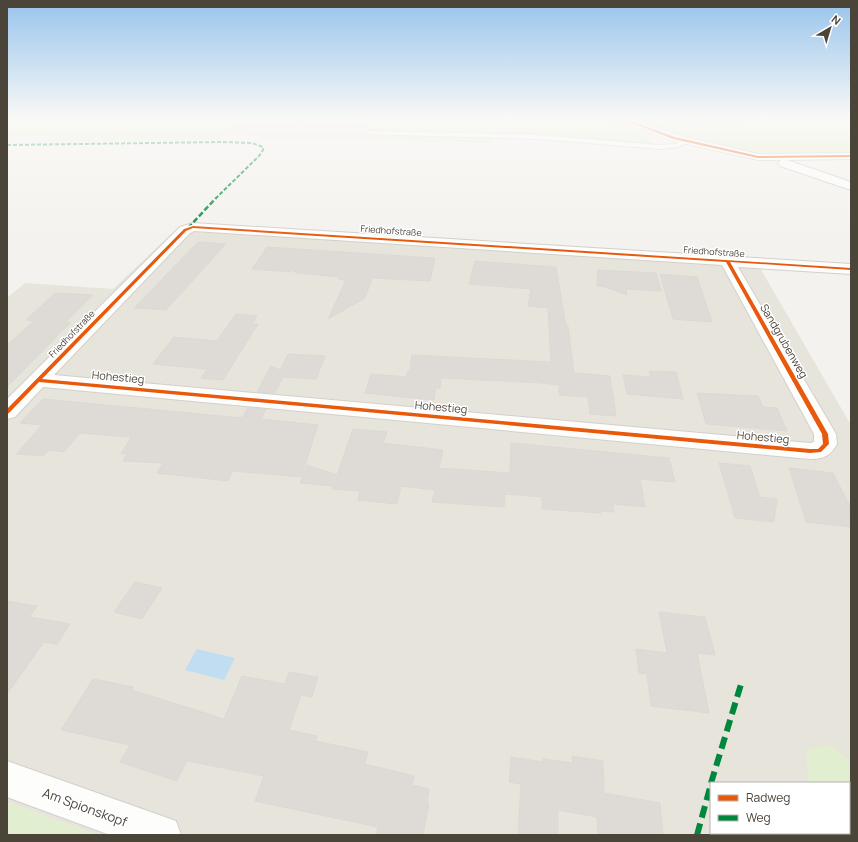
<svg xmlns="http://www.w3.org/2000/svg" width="858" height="842" font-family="Manrope,sans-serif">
<rect width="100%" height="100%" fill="#f4f2ee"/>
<path fill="#e7e4dc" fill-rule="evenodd" d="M243,120H266L292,124L323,120H364L371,140L267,139V137L225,134Z
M189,229L720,263L760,268L851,425V835H97L7,802V298L25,283L113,289L171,234ZM711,783H849V833H711Z"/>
<path fill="#e1eecf" d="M7,120H243L220,140L46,142L52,136L7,137Z
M364,120H616L667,140L649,138V145L551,136L489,134L491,143L371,140Z
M636,120H844L851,135V152L797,155L751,152L664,133Z
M830,745L851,762V812L849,811V783H808L806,750Z
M7,802L97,835H7Z"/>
<path fill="#c0ddf1" d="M197,649L235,658L224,680L185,670Z"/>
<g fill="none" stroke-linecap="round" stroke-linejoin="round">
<path fill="#c0ddf1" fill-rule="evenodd" d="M294,120H312L298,123L283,120Z
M605,120H624L673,124L751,120L718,124L673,126Z"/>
</g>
<path fill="#dedbd6" stroke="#dcd9d4" d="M198,242L226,244L166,310L134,308Z
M267,247L434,258L435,259L430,281L372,278L365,298L328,319L346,280L338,279L340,277L297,273L292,270L290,272L252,269Z
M475,261L556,267L566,326H568L574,373L610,376L616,416L590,414L588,397L559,395V385L541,383L441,378L440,388H436L434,400L365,393L371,374L406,377L408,370L410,371L412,355L551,362L548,308L528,306L531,289L469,284Z
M598,270L656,273L661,291L626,289L627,295L605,287L597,286Z
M660,274L697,277L712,322L673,319Z
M55,293L93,295L65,323H70L7,387V345L34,321L26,320Z
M236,314L257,316L252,324H258L223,380L201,378L207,369L153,364L174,337L217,341Z
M288,354L325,356L316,379L283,377L275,393L257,392L271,366L280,370Z
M649,371L676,372L683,399L627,394L623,375L651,377Z
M697,393L758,396L763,407L777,408L787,431L706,424Z
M43,399L242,418L248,408L266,409L261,419L318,425L301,477L233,471L228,481L157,473L163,463L123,461L127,454H121L131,437L80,433L64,452L49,450L43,456L16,454L42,425L20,423Z
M353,429L387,432L383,443L443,450L439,468L510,473L511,443L669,458L675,482L640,479L645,507L613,504L614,512L600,511L601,513L542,509V497L505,494L504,507L432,502L435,490L401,486L397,504L358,500L360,491L332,489L333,486L300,483L307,465L337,475Z
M719,463L750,466L760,497L777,499L774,522L735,518Z
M789,468L833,473L851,508V527L806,522Z
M135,582L162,588L142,619L114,612Z
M7,601L37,606L29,617L70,624L57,644L44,642L7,694Z
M659,612L705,617L715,655L697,653L709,713L651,706L647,674L639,673L636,649L667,653Z
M289,672L318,677L312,697L301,695L289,730L317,736L315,741L368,752L365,764L414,776L412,785L429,789L427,803H429L423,835H376L378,827L255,801L264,776L187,761L177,781L120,762L130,745L61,730L93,679L133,687L132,690L224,719L242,676L285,684Z
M572,756L603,761L604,793L660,803L663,835H598L597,817L558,810V835H518L521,784L509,782L511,757L543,762V759L573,763Z"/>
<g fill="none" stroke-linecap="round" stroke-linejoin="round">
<defs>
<path id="service" d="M369,131L538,135L660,145L675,144L687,139L690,141L678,147L660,149L538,139L367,134V132Z"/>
<path id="minor" d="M620,120H636L677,135L758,154L851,153V159L787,160L851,182V190L780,166L778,163L781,160H758L674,141Z
M193,223L851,264V274L738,267L836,434L837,444C830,456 824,459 810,459L43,387L15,417L7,419V399L180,227ZM194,231L722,265L814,434V442L810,443L54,375L190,233Z
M7,761L176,821L181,835H110L7,797Z"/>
</defs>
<use href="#service" stroke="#d2d0cb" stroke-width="2"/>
<use href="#minor" stroke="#d2d0cb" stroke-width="2"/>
<use href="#service" fill="#fdfdfc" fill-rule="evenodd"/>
<use href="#minor" fill="#fdfdfc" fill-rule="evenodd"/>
<path stroke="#00873e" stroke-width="2" stroke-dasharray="4 2" stroke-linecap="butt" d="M7,145L222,142L252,143L263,147V150L259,156L215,199"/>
<path stroke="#00873e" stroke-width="2.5" stroke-dasharray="5.5 2.5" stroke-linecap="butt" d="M188,228L216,198"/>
<path stroke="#00873e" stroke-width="6" stroke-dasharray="12 6" stroke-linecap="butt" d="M711,783L742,681
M697,835L711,784"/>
<defs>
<path id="cycleway" d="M624,120H628L675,137L758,156L851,155V157L758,158L673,139Z
M193,226L851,268V270L730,262L828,434L829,444L821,452L810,453L39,382L9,413L7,414V409L184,229ZM193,228L726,262L822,434L823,444L818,449H810L42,379L186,231Z"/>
</defs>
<use href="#cycleway" stroke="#fff" stroke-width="3"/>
<use href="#cycleway" fill="#e8590c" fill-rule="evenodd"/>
</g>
<linearGradient id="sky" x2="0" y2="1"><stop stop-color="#98c4ec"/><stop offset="0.5" stop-color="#faf9f7"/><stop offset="1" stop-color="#faf9f7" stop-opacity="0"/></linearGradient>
<rect width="858" height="238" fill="url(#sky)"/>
<g text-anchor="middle" stroke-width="3" stroke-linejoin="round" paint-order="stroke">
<g font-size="9" fill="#4b4439" stroke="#fff">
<text transform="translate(391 231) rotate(4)" y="3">Friedhofstraße</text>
<text transform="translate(714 252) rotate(4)" y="3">Friedhofstraße</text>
<text transform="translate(72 334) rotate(-46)" y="3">Friedhofstraße</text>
</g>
<g font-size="11" fill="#4b4439" stroke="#fff">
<text transform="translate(784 341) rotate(60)" y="4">Sandgrubenweg</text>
<text transform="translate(118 377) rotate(5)" y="4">Hohestieg</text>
<text transform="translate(441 407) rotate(5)" y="4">Hohestieg</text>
<text transform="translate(763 437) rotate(5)" y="4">Hohestieg</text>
</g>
<g font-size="13" fill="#4b4439" stroke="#fff">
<text transform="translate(85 807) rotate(20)" y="5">Am Spionskopf</text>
</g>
</g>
<rect width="858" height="842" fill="none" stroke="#4b4439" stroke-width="16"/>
<rect x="710" y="782" width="140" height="52" fill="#ffffff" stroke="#b7b4b0"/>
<rect x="718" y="795" width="20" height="6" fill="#e8590c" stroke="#b7b4b0"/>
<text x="746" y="802" font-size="12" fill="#4b4439">Radweg</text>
<rect x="718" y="815" width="20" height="6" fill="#00873e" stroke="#b7b4b0"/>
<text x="746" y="822" font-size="12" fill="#4b4439">Weg</text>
<g transform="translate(830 28) rotate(38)" stroke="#ffffff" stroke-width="3" paint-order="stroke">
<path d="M0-3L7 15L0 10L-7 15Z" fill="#4b4439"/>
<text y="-6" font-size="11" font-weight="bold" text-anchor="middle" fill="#4b4439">N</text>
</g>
</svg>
